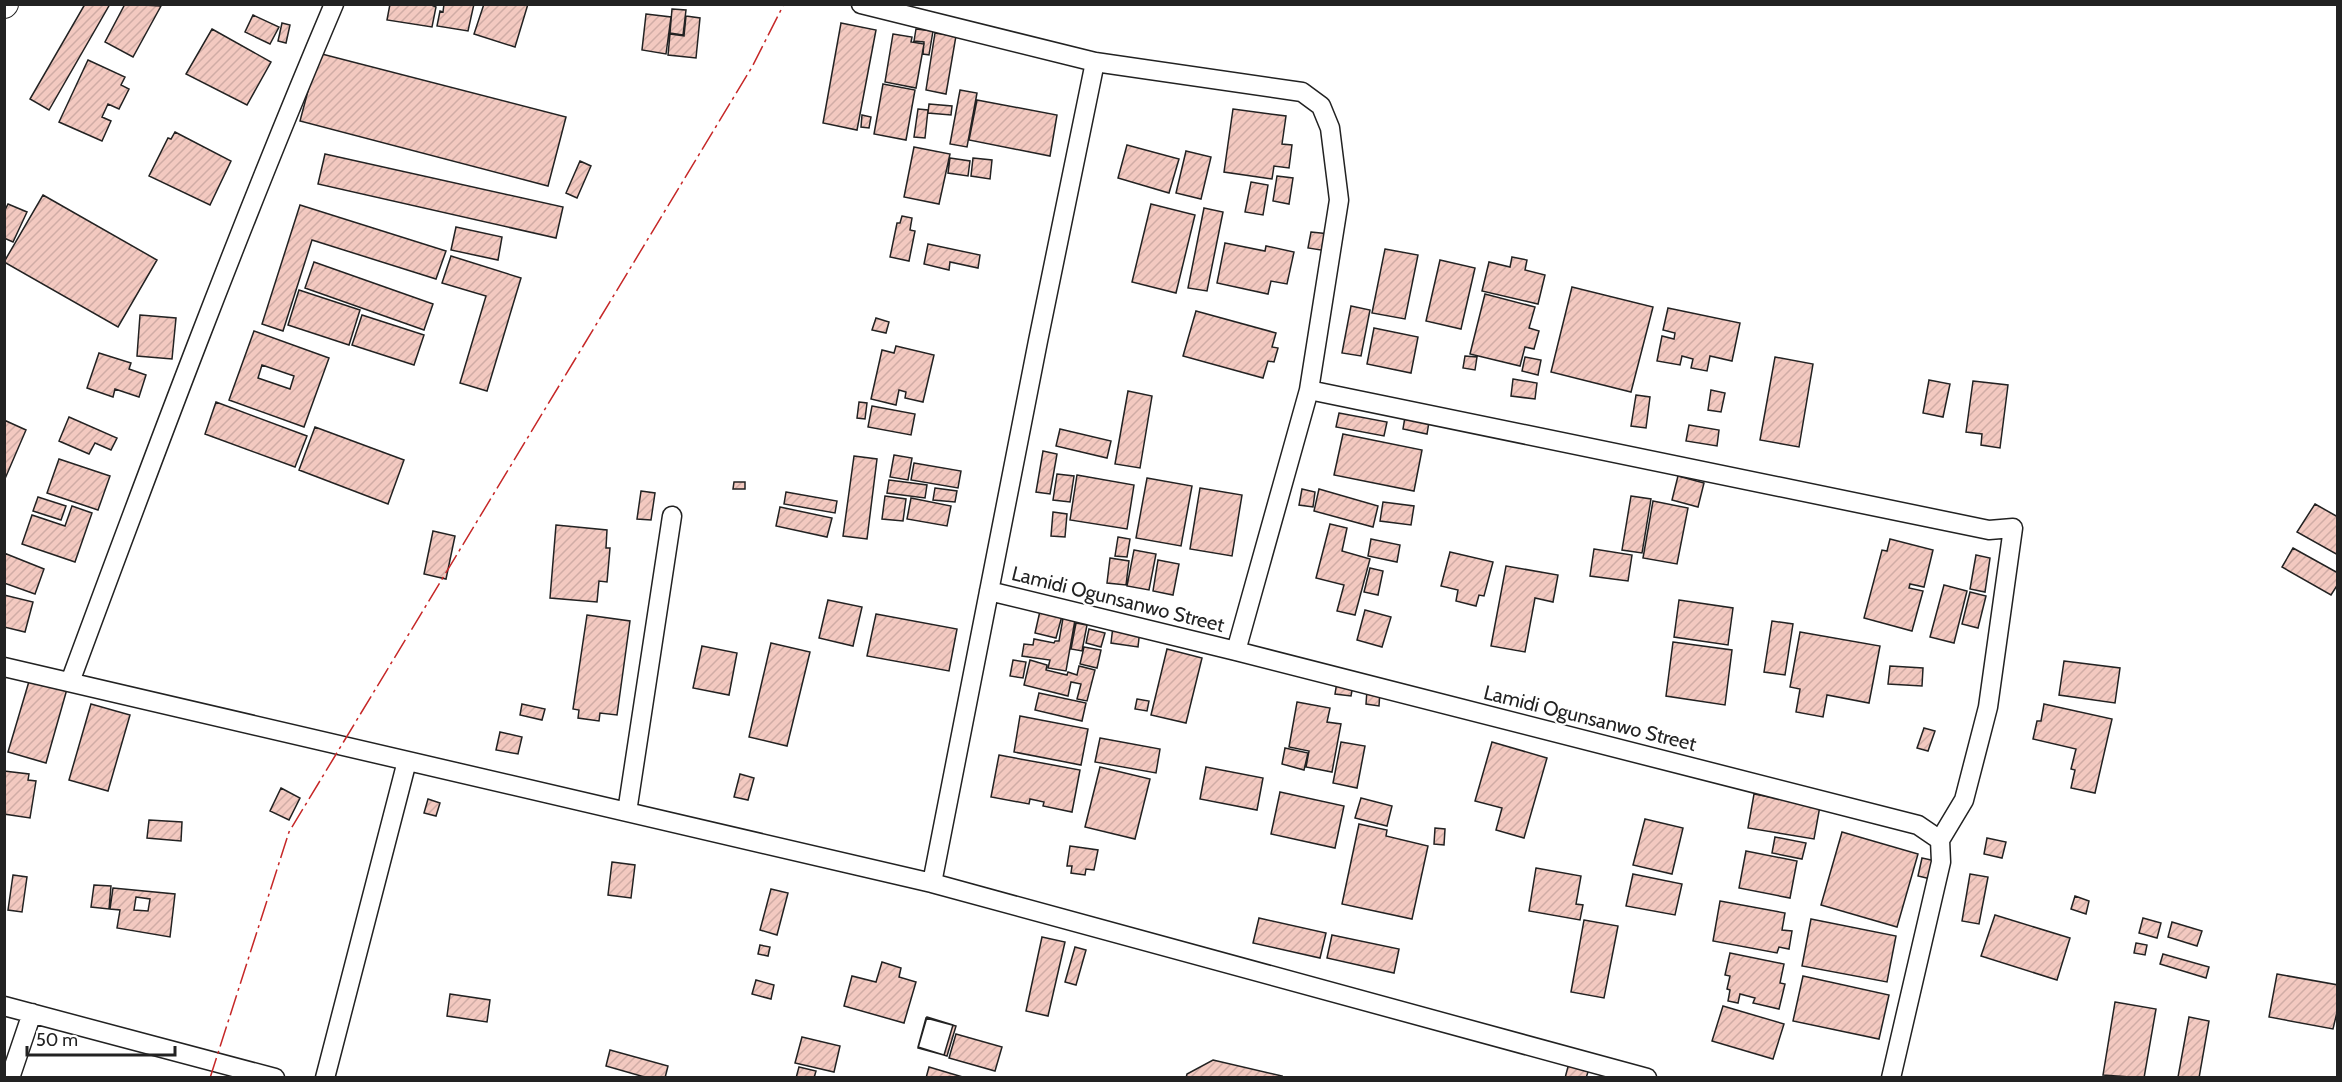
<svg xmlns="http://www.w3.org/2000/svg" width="2342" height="1082" font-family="Cabin,sans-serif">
<defs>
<pattern id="building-hatch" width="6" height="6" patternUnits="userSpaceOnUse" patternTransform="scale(1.5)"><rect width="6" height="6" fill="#f3c9c0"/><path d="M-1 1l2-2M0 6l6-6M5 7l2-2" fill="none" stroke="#d0aca5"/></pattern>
</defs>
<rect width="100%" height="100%" fill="#fff"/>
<path fill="url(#building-hatch)" stroke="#222" stroke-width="1.5" fill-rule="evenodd" d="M85,4H110L49,110L30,99Z
M125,4L161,6L133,57L105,42Z
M390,4H429L436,7L432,27L387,20Z
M444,4H474L468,31L437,26L440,11L443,12Z
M484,4H528L515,47L474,34Z
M672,9L686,10L683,35L670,33Z
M646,14L671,17L666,54L642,50Z
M253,15L279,27L270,44L245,32Z
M686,16L700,18L696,58L668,55L670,34L684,36Z
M282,23L290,25L286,43L278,41Z
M841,23L876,30L857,130L823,123Z
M212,29L271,62L247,105L186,74Z
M916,29L933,31L929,55L923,54L924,42L914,41Z
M935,33L956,36L946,94L926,90Z
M893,34L912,37L911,42L924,44L916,88L885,82Z
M318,53L566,117L548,186L300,121Z
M88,60L125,77L121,85L129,89L119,109L108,104L102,117L111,121L102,141L59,122Z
M883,84L915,90L906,140L874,134Z
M960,90L977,93L967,147L950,144Z
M977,100L1057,115L1050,156L969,140Z
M929,104L952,106L951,115L928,113Z
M918,109L928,110L925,138L914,137Z
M1233,109L1286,116L1282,144L1292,145L1289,168L1274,166L1272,179L1224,172Z
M862,115L871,117L869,128L861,127Z
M175,132L231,161L210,205L149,176L168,138L171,139Z
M1127,145L1179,159L1169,193L1118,178Z
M914,147L950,154L939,204L904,197Z
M1186,151L1211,157L1201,199L1176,193Z
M325,154L563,207L556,238L318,184Z
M950,158L970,161L968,176L948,173Z
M973,158L992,160L990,179L971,176Z
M580,161L591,166L577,198L566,193Z
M1277,176L1293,178L1289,204L1273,201Z
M1251,182L1268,185L1263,215L1245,212Z
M43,195L157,260L118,327L4,262Z
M8,204L27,212L13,242L4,238V212Z
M1151,204L1195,215L1176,293L1132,282Z
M300,205L446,251L436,279L312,240L283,331L262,324Z
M1204,208L1223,212L1207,291L1188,288Z
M902,216L912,218L910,230L915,231L909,261L890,257L897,223H900Z
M456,227L502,237L498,260L451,250Z
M1311,232L1330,234L1327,251L1308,248Z
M1225,243L1265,251L1266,246L1294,252L1287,284L1271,281L1268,294L1217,283Z
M928,244L980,255L978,268L950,262L949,270L924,264Z
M1385,249L1418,255L1405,319L1372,313Z
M451,256L521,278L487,391L460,383L486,296L442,283Z
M1512,257L1527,260L1525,270L1545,275L1538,304L1482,291L1489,262L1510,267Z
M1440,260L1475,268L1461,329L1426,321Z
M314,262L433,304L424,330L305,288Z
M1572,287L1653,307L1631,392L1551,372Z
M299,290L360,310L349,345L288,325Z
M1485,294L1535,307L1529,328L1539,331L1534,349L1525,347L1520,366L1470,354Z
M1351,306L1370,310L1361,356L1342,353Z
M1668,308L1740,323L1732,361L1710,356L1707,371L1691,368L1693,359L1682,356L1680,365L1657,361L1662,336L1674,339L1675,333L1663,330Z
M1196,311L1276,333L1272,347L1278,348L1274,362L1268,361L1263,378L1183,356Z
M140,315L176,318L172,359L137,356Z
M362,315L424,335L414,365L352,345Z
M876,318L889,322L886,333L872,330Z
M1374,328L1418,337L1411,373L1367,364Z
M254,331L329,358L304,427L229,400ZM262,365L294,376L290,389L258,378Z
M896,346L934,355L923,402L905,398L906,392L899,390L896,405L871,399L882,350L894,353Z
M99,353L131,363L129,369L146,375L139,397L115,389L113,397L87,388Z
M1465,356L1477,357L1475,370L1463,368Z
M1525,357L1541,360L1538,375L1522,371Z
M1775,357L1813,364L1799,447L1760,440Z
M1513,379L1537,383L1535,399L1511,396Z
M1929,380L1950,384L1943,417L1923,413Z
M1973,381L2008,385L2000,448L1981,445L1982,434L1966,432Z
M1711,390L1725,393L1721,412L1708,410Z
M1128,391L1152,396L1140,468L1115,464Z
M1636,395L1650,397L1646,428L1631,426Z
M216,402L307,436L295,467L205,434Z
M859,402L867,403L865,419L857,418Z
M872,406L915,414L911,435L868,427Z
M1339,413L1387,422L1384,436L1336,427Z
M69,417L117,438L111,450L95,443L89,454L59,441Z
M1405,417L1429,422L1427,434L1403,429Z
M4,420L26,430L4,481Z
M1689,425L1719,430L1717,446L1686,441Z
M315,427L404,460L388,504L299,470Z
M1060,429L1111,441L1107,458L1056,446Z
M1343,434L1422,450L1414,491L1334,475Z
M1043,451L1057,454L1050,494L1036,492Z
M894,455L912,458L908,480L890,477Z
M854,456L877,459L867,539L843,536Z
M59,459L110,476L98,510L47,493Z
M914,463L961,471L958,488L911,480Z
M1057,474L1074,476L1070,502L1053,500Z
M1077,475L1134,485L1127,529L1070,520Z
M1678,476L1704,483L1698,507L1672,500Z
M1147,478L1192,486L1181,546L1136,538Z
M889,480L927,485L925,498L887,493Z
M734,482H745V489H733Z
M935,488L957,491L955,502L933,500Z
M1200,488L1242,495L1232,556L1190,549Z
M1302,489L1315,492L1313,507L1299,505Z
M1319,489L1378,506L1373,527L1314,511Z
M641,491L655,493L651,520L637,519Z
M786,492L837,501L835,513L784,504Z
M885,496L906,499L903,521L882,519Z
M1631,496L1651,499L1642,553L1622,550Z
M38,497L66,506L61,520L33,511Z
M911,498L951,506L947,526L907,519Z
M1653,501L1688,508L1677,564L1643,558Z
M1383,502L1414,506L1411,525L1380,521Z
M2315,504L2338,517V555L2297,532Z
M72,506L92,513L75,562L22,544L32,515L65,526Z
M780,507L832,518L827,537L776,526Z
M1053,512L1067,514L1065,537L1051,536Z
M1330,524L1347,528L1342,551L1370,559L1355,615L1337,611L1344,585L1316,578Z
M556,525L607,530L606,548H610L607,582L599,581L597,602L550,598Z
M433,531L455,536L446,579L424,574Z
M1118,537L1130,539L1127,557L1115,556Z
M1371,539L1400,545L1397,562L1368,556Z
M1890,539L1933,550L1924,587L1910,584L1909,588L1923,591L1912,631L1864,618L1882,550L1887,551Z
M2293,548L2338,573V584L2331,595L2282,567Z
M1594,549L1632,555L1628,581L1590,576Z
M1134,550L1156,554L1149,590L1127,586Z
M1450,552L1493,562L1484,596L1479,595L1476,606L1456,601L1458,590L1441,586Z
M4,553L44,569L35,594L4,583Z
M1976,555L1990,558L1985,592L1970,589Z
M1110,558L1129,561L1126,585L1107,583Z
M1158,560L1179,564L1173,595L1153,591Z
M1506,566L1558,575L1553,602L1535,598L1525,652L1491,646Z
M1370,568L1383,571L1378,595L1364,592Z
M1944,585L1967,591L1954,643L1930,637Z
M1970,592L1986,596L1978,628L1962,624Z
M4,595L33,602L25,632L4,627Z
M828,600L862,607L853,646L819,638Z
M1679,600L1733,608L1728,645L1674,637Z
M1365,610L1391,617L1382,647L1357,640Z
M1040,611L1062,616L1056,638L1035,633Z
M876,614L957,629L949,671L867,656Z
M587,615L630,621L617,715L600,713L599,721L578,718L579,710L573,709Z
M1063,618L1075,620L1066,671L1048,668L1050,660L1022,656L1024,644L1033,645L1034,639L1054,643L1055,641H1059Z
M1772,621L1793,624L1785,675L1764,672Z
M1076,623L1087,625L1082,651L1071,649Z
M1113,626L1140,629L1138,647L1111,643Z
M1089,629L1105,633L1101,647L1086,643Z
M1800,632L1880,646L1869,703L1827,695L1823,717L1796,712L1800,689L1790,687Z
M1673,642L1732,650L1725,705L1666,696Z
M771,643L810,652L787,746L749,737Z
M702,646L737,653L729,695L693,688Z
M1084,647L1101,650L1097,668L1080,664Z
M1167,649L1202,658L1186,723L1151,715Z
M1013,660L1026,662L1023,678L1010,676Z
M1030,660L1047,665L1046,670L1067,675L1068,672L1077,675L1079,666L1095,670L1087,701L1077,699L1081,684L1071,682L1068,696L1024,685Z
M2064,661L2120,668L2115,703L2059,695Z
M1890,666L1923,668L1922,686L1888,684Z
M30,678L67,689L46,763L8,752Z
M1337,682L1353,685L1351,696L1335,694Z
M1367,690L1380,691L1379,706L1366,704Z
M1039,693L1086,703L1082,721L1035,710Z
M1137,699L1149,701L1147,711L1135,709Z
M1297,702L1330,708L1327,722L1341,724L1332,772L1306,767L1309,751L1289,747Z
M91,704L130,715L108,791L69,780Z
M522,704L545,709L542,720L520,715Z
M2044,704L2112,719L2095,793L2071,788L2075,770L2071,769L2076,749L2033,739L2037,721H2041Z
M1020,716L1088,729L1081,765L1014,752Z
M1924,728L1935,731L1928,751L1917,748Z
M500,732L522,737L518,754L496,750Z
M1100,738L1160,749L1156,773L1095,762Z
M1341,742L1365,746L1357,788L1333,783Z
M1492,742L1547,758L1524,838L1496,830L1502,808L1475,801Z
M1285,748L1308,753L1304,770L1282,764Z
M999,755L1080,770L1072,812L1043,806L1044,802L1030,799L1029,804L991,797Z
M1100,767L1150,779L1135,839L1085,827Z
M1206,767L1263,778L1257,810L1200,799Z
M4,771L29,774L28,780L36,781L30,818L4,814Z
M740,774L754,778L748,800L734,797Z
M281,788L300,798L289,820L270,811Z
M1280,792L1344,806L1335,848L1271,834Z
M1754,794L1820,806L1814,839L1748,828Z
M1361,798L1392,806L1387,826L1355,818Z
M428,799L440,803L436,816L424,813Z
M1645,819L1683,828L1672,874L1633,865Z
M149,820L182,822L181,841L147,838Z
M1359,824L1387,830L1386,836L1428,846L1412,919L1342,904Z
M1435,828L1445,829L1444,845L1434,844Z
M1842,832L1918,854L1897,927L1821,905Z
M1775,837L1806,843L1802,859L1772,853Z
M1987,838L2006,842L2002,858L1984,854Z
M1070,846L1098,850L1094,870L1086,869L1085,875L1071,873L1072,866H1067Z
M1746,851L1797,861L1790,898L1739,888Z
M1922,858L1936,861L1931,879L1918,876Z
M612,862L635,865L631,898L608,895Z
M1536,868L1581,876L1576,904L1583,905L1580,920L1529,911Z
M1633,874L1682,884L1675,915L1626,906Z
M1970,874L1988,877L1979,924L1962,921Z
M13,875L27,877L22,912L8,910Z
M94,885L111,886L109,909L91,907Z
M113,888L175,894L170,937L117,928L120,910L110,909ZM136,897L150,899L148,911L134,910Z
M771,889L788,893L777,935L760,930Z
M2075,896L2089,901L2086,914L2071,909Z
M1720,901L1785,913L1782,930L1792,931L1789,949L1779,947L1777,953L1713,941Z
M1995,915L2070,938L2057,980L1981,956Z
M1259,918L1326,933L1320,958L1253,943Z
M2143,918L2161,923L2157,938L2139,933Z
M1811,919L1896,936L1887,982L1802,966Z
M1584,920L1618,926L1604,998L1571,992Z
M2172,922L2202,931L2197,946L2168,937Z
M1332,935L1399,949L1394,973L1327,958Z
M1042,937L1065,942L1048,1016L1026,1011Z
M2136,943L2147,945L2145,955L2134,953Z
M760,945L770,947L768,956L758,954Z
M1075,947L1086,950L1076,985L1065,982Z
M1730,953L1784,964L1780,983L1785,984L1779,1009L1753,1003L1755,998L1740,994L1738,1003L1728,1001L1730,990L1727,989L1730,976L1725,975Z
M2163,954L2209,967L2206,978L2160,964Z
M882,962L901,968L899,977L916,982L904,1023L844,1006L852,976L876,982Z
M2277,974L2338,985V1008L2333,1029L2269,1017Z
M1803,976L1889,995L1879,1039L1793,1021Z
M756,980L774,985L771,999L752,994Z
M450,994L490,1000L487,1022L447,1016Z
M2115,1002L2156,1009L2144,1078L2103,1075Z
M1723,1006L1784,1024L1773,1059L1712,1041Z
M927,1017L953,1025L944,1055L918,1048Z
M2189,1017L2209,1021L2199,1078L2178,1077Z
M926,1018L956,1026L947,1056L918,1047Z
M956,1034L1002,1047L995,1071L949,1058Z
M802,1037L840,1046L834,1072L795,1063Z
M610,1050L668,1066L665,1078H648L606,1066Z
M1213,1060L1282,1076L1281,1078H1186L1187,1074Z
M1569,1063L1589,1069L1586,1078H1565Z
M799,1067L816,1071L814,1078H796Z
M929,1067L966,1078H926Z"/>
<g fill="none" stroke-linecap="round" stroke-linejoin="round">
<defs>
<path id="minor" d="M861,4L1095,62L1302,92L1321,106L1330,128L1339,200L1309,390L1236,651
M1309,390L1989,530L2013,528L1988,707L1964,800L1940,840
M989,591L1236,651L1918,825L1940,840L1941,862L1891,1078
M4,667L932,883L1647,1078
M70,682C154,455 239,228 334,4
M627,812L672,516
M932,883L1038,341L1095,62
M4,1006L275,1078
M10,1078L32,1013
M325,1078L407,761"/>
<path id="secondary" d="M4,5L5,4"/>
</defs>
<use href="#minor" stroke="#222" stroke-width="21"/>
<use href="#secondary" stroke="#222" stroke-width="28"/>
<use href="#minor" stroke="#fff" stroke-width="18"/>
<use href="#secondary" stroke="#fff" stroke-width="26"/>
<path stroke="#c62828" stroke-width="1.5" stroke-dasharray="21 4.5 3 4.5" stroke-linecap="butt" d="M210,1078L289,832L752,67L784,4"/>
</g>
<g text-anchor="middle" stroke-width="4.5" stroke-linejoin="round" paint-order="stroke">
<g font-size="20" fill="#222" stroke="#fff">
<text transform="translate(1118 599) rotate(14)" y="7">Lamidi Ogunsanwo Street</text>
<text transform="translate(1590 718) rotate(14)" y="7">Lamidi Ogunsanwo Street</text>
</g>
</g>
<rect width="2342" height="1082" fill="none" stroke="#222222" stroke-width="12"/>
<path d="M27 1046v9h148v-9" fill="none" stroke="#222222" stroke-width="3"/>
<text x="36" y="1046" font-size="18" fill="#222222" stroke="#ffffff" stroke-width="4.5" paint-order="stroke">50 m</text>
</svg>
